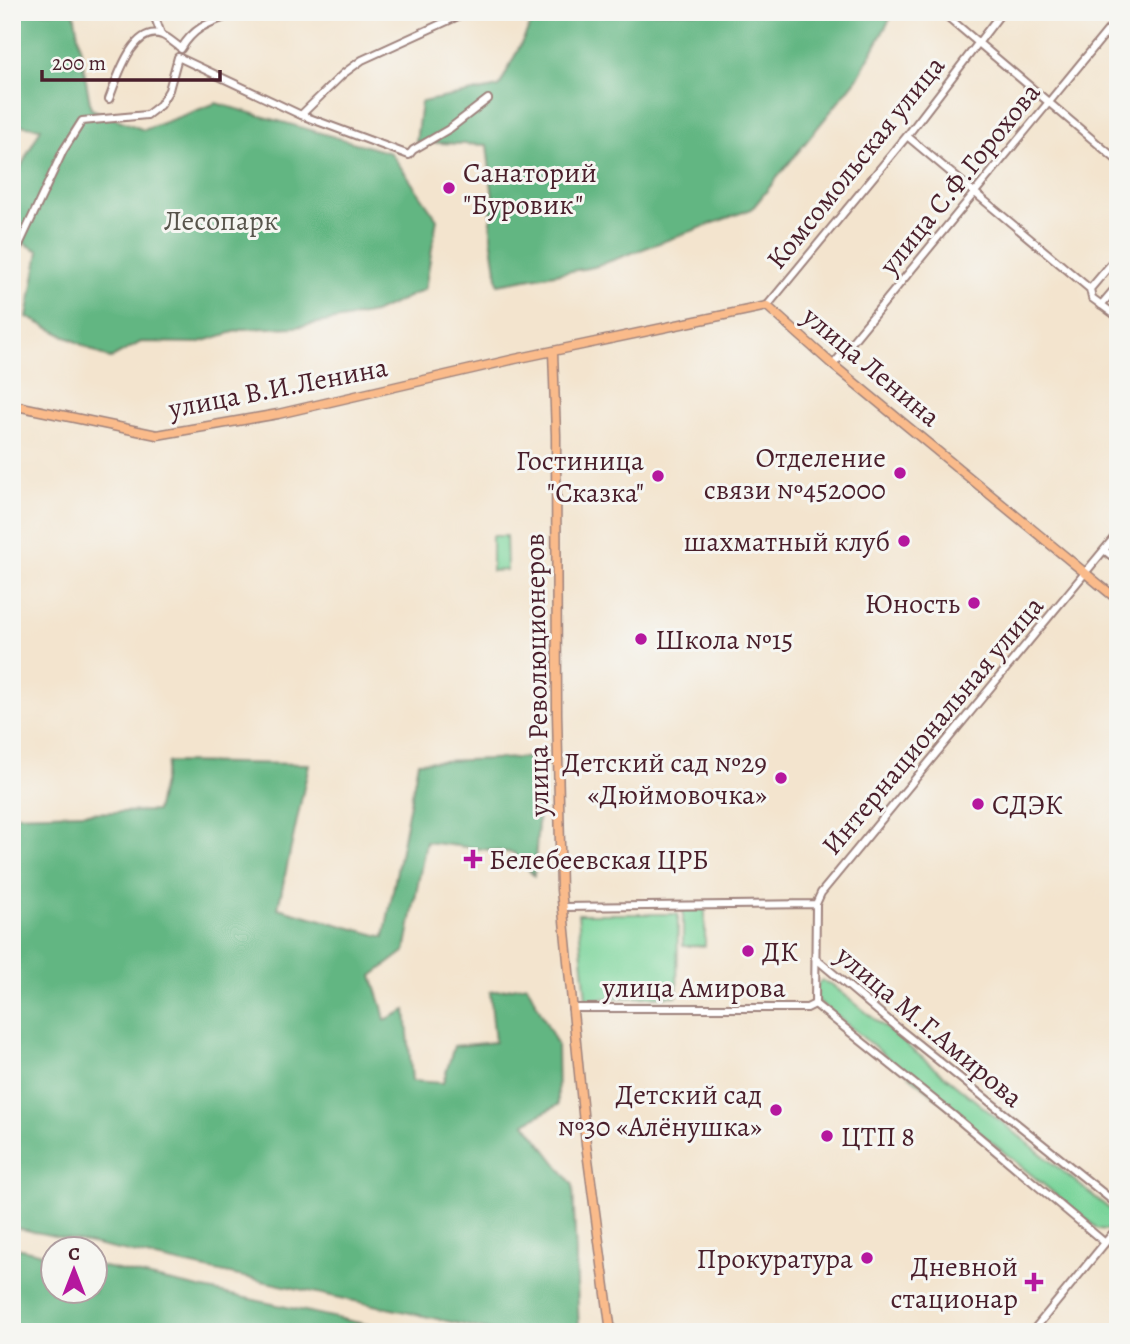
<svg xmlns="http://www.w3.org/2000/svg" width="1130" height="1344" font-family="Alegreya,serif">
<rect width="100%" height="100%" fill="#f6f6f2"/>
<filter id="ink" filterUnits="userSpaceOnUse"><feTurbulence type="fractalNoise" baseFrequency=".0143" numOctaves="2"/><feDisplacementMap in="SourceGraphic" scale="14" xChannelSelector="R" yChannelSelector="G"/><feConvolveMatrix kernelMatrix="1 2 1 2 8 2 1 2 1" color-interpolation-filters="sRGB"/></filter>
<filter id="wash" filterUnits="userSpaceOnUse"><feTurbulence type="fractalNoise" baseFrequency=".00686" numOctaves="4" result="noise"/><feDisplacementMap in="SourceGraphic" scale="28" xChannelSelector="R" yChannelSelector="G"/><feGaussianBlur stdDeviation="1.57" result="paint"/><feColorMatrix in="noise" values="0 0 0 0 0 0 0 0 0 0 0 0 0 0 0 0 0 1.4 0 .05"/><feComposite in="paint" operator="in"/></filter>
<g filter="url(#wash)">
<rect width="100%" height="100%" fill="#f3e4ce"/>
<path fill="#79d49a" stroke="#627a62" stroke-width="2" d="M492,536H506L507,570L492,571Z
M683,910H705V946H683Z
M578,914H678L677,996L586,999Z
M821,981L831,984L1112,1211L1115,1222L1108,1230L1098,1229L817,1000L815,988Z"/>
<path fill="#62b682" stroke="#566a56" stroke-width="2" d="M12,12H74L91,109L144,130L216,103L391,153L437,219L425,289L374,313L296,327L244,329L197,343L141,342L110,359L27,317L39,251L12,237V184L41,128L12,124Z
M537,12H894L857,79L752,209L594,267L498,284L491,237V213L493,199L487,145L416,142L421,102L499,87Z
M543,757L534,876L514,853L426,842L405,951L372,976L382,1007L385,1020L406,1010L412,1081L443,1083L454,1046L495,1042L490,992L527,985L557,1044L558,1105L525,1123L573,1185L579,1332H498L12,1227V815L156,811L168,762L309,764L278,908L384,937L418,762Z
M12,1247L52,1256V1292H94L95,1265L401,1332H12Z"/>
</g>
<g filter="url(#ink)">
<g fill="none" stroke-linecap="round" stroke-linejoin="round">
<defs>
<path id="minor" d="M153,12L161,34
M942,12L1118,161
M181,49C196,24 213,22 239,12
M109,99C117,79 133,24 162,35C169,38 175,44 181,48
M301,115L343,74L362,60L467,12
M907,136L1090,289L1092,298L1118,317
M12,260L63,151L82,121L147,115L160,105L169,90L178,57L301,115L409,155L413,150L449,129L488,99
M1090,289L1118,256
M1101,305L1118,285
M767,306L907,136L1002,12
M833,365L1118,18
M1104,550L1118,561
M562,907L816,904
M815,958L898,1028L1118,1205
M815,1004L816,904L821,893L1118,533
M815,1004L953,1115L1104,1242
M572,1008H807L815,1004
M1032,1332L1118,1227"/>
<path id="major" d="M553,352L556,435L557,713L561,890L586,1144L611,1332
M12,405L157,435L278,414L515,359L767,306L833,365L1118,600"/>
</defs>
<use href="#minor" stroke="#9e827c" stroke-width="10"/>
<use href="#major" stroke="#9e827c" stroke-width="11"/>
<use href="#minor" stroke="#fff" stroke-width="6"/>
<use href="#major" stroke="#fabb8b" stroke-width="8"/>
</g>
</g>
<g fill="#b5179e" stroke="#f6f6f2" stroke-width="2.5">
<circle cx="449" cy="188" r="7"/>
<circle cx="900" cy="473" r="7"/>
<circle cx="658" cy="476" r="7"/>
<circle cx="904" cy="541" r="7"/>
<circle cx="974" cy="603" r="7"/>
<circle cx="641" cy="639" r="7"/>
<circle cx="781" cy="778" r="7"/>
<circle cx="978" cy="804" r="7"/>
<path d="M469.5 848.5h7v7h7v7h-7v7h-7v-7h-7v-7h7z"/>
<circle cx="748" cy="951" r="7"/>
<circle cx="776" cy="1110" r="7"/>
<circle cx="827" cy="1136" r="7"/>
<circle cx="867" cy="1258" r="7"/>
<path d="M1030.5 1271.5h7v7h7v7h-7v7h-7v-7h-7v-7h7z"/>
</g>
<g text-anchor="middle" stroke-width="6" stroke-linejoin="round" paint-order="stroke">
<g font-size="28" fill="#4a1f2b" stroke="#f6f6f2">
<text transform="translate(855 162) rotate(-51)" y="10">Комсомольская улица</text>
<text transform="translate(959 178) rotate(-51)" y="10">улица С.Ф.Горохова</text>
<text transform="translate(872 366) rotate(40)" y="10">улица Ленина</text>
<text transform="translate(278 387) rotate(-11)" y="10">улица В.И.Ленина</text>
<text transform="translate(536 675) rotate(-91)" y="10">улица Революционеров</text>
<text transform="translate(932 725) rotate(-50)" y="10">Интернациональная улица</text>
<text x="694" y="997">улица Амирова</text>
<text transform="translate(930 1026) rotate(40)" y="10">улица М.Г.Амирова</text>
</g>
<g font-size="28" fill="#4a1f2b" stroke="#f6f6f2" text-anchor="end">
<text x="463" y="182" text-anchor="start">Санаторий<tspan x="463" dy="32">"Буровик"</tspan></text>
<text x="886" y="467">Отделение<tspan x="886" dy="32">связи №452000</tspan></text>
<text x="644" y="470">Гостиница<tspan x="644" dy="32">"Сказка"</tspan></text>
<text x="890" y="551">шахматный клуб</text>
<text x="960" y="613">Юность</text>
<text x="655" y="649" text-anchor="start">Школа №15</text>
<text x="767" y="772">Детский сад №29<tspan x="767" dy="32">«Дюймовочка»</tspan></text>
<text x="992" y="814" text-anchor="start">СДЭК</text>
<text x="489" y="869" text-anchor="start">Белебеевская ЦРБ</text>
<text x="762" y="961" text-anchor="start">ДК</text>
<text x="762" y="1104">Детский сад<tspan x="762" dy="32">№30 «Алёнушка»</tspan></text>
<text x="841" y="1146" text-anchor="start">ЦТП 8</text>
<text x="853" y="1268">Прокуратура</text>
<text x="1018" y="1276">Дневной<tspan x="1018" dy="32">стационар</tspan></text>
</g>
<g font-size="28" fill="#58554c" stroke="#f6f6f2">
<text x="221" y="230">Лесопарк</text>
</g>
</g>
<rect width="1130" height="1344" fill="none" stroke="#f6f6f2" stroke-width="42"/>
<g transform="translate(74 1270)"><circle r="33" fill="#f6f6f2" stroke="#b1a0a2" stroke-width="2"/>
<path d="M0-5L12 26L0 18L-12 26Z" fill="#b5179e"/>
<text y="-10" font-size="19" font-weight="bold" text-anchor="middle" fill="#4a1f2b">С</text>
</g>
<path d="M42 70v10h178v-10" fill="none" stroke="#4a1f2b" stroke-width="3.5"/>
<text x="52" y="70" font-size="21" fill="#4a1f2b" stroke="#f6f6f2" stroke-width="5" paint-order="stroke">200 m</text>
</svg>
